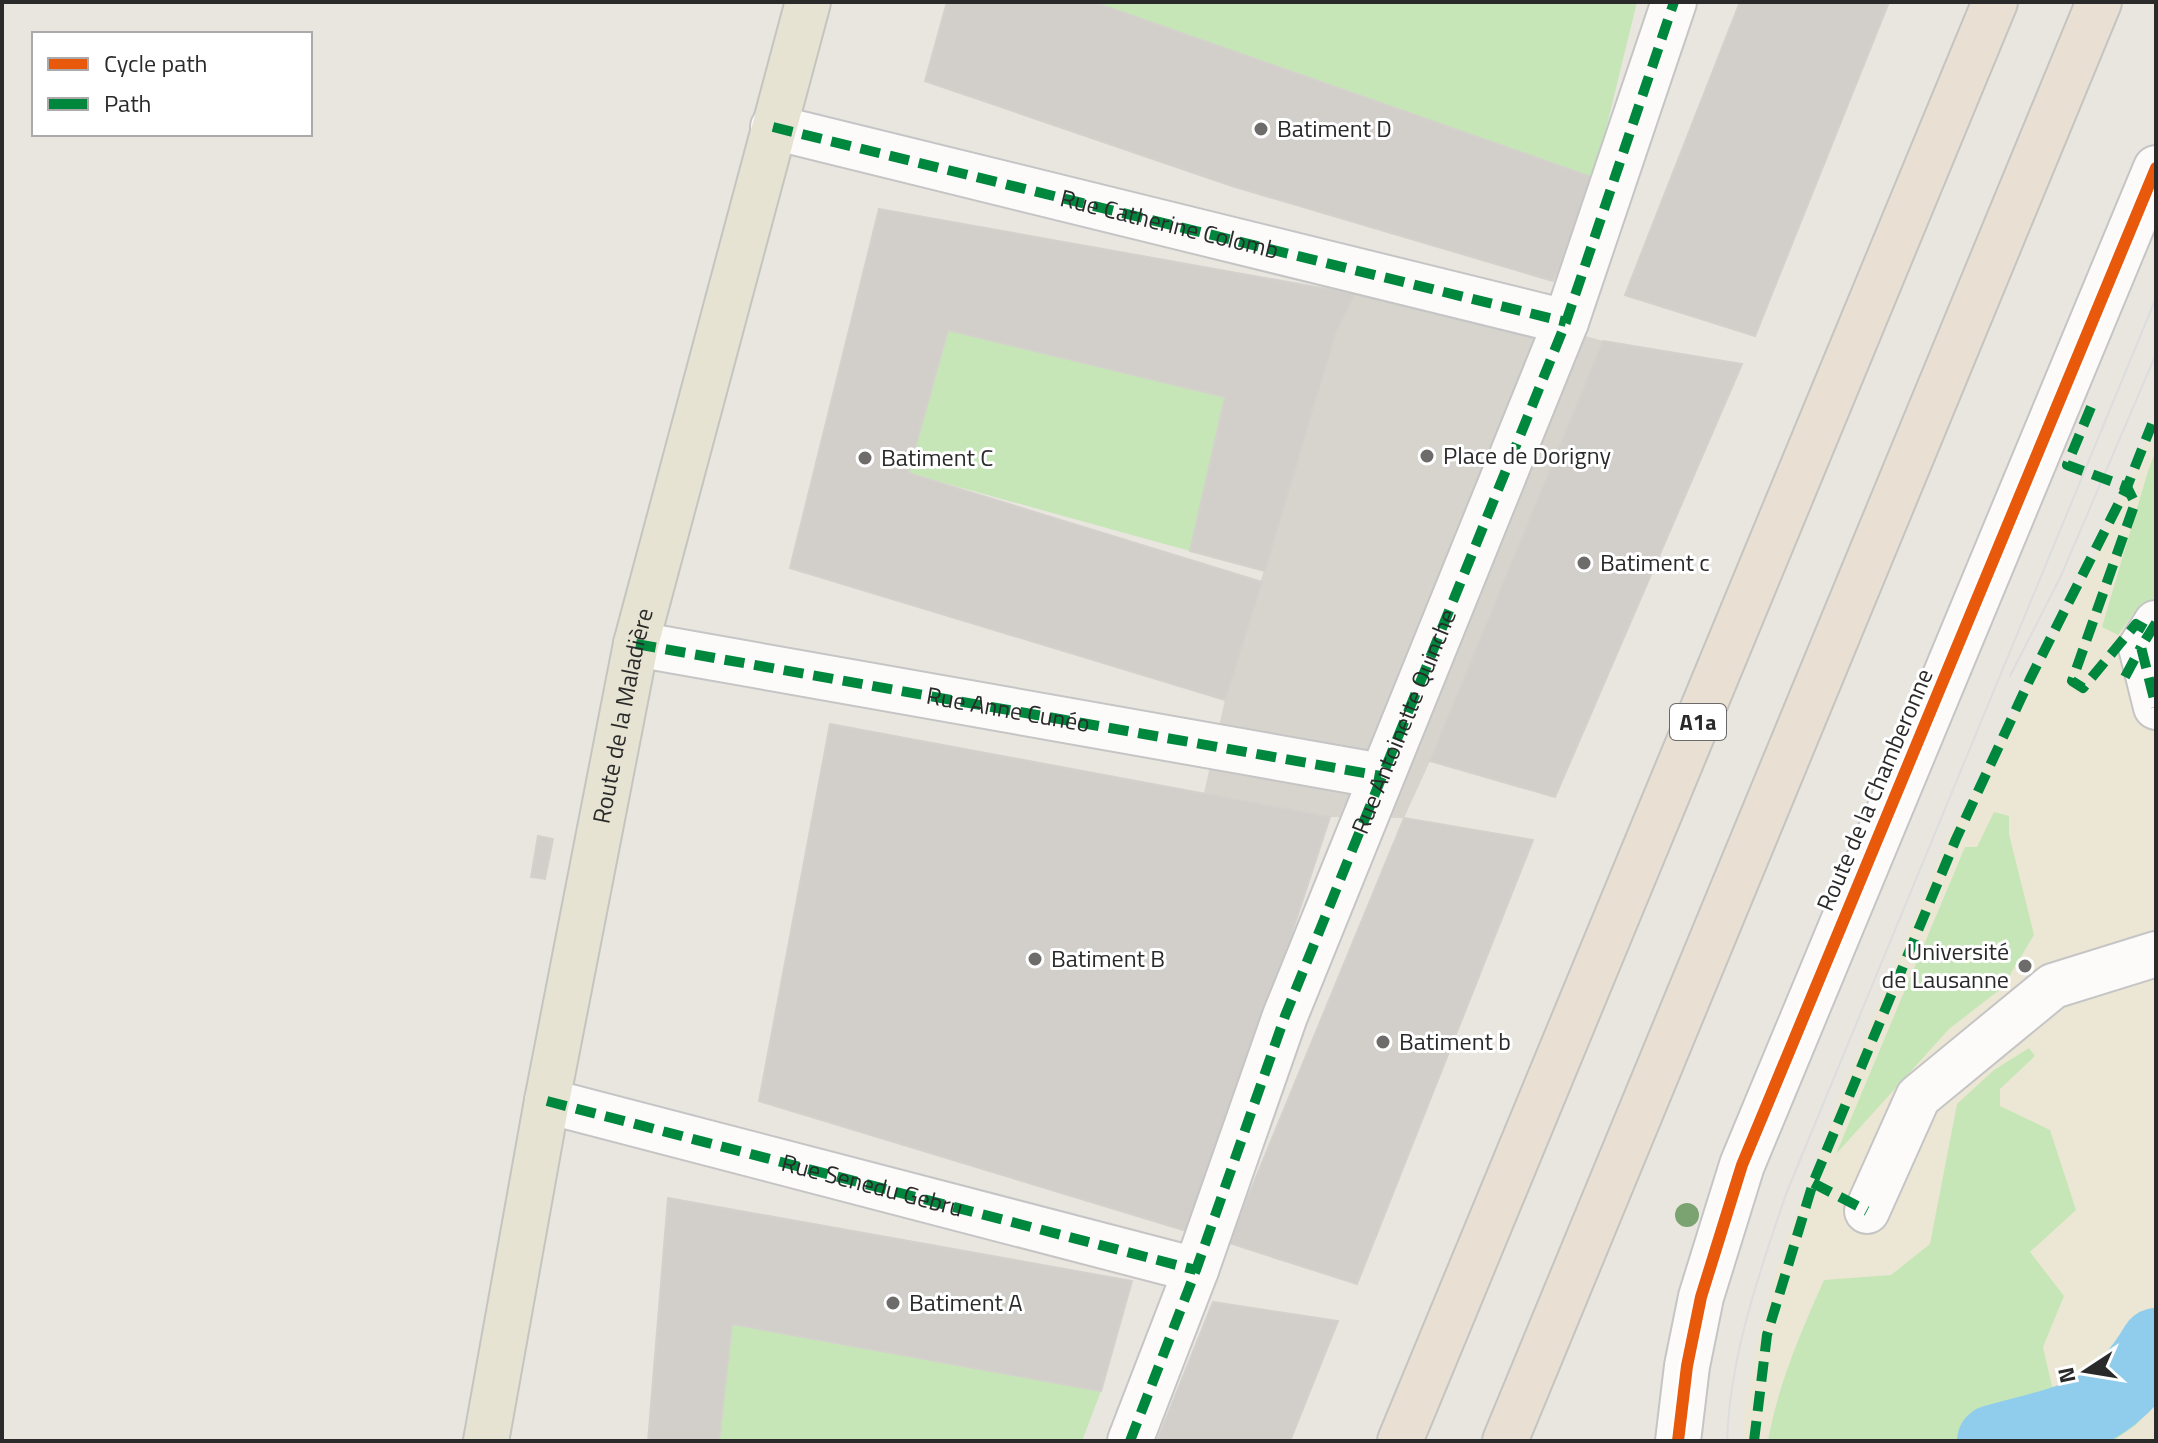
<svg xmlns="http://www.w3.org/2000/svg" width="2158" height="1443" font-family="'Titillium Web',sans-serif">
<rect width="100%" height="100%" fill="#e9e6e0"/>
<path fill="#ece7d4" d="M2156,414V1441H1743L1745,1405L1759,1335L1777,1268L1841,1094L1948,838L2092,563Z"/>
<path fill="#c6e6b7" d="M1093,2H1637L1594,178Z
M948,330L1225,397L1190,551L908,473Z
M2156,450V600L2149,612L2133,614L2118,635L2102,627L2148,471Z
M1994,812L2009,816V834L2034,935L2002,988L1949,1029L1836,1154L1965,847H1977Z
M2029,1048L2035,1056L2000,1089V1106L2050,1130L2076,1210L2030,1252L2064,1296L2043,1347L2057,1408L2073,1437L2125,1401L2156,1372V1400L2136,1425L2113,1441H1768C1778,1384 1801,1332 1824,1280L1891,1275L1930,1244L1957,1104L1994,1070Z
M732,1324L1101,1391L1082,1441H719Z"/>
<path fill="#d7d4ce" d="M1362,272L1603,341L1430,761L1404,818L1330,817L1204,793L1225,700L1335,334L1355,294Z"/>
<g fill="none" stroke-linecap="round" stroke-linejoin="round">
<path stroke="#90cded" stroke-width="72" d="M1993,1441C2068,1420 2113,1418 2156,1344"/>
</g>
<path fill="#d2cfcb" stroke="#d4d1cc" stroke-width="2" d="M947,2H1093L1594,178L1553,281L1232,186L925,81Z
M1740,2H1889L1755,336L1625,295Z
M879,209L1355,294L1335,334L1265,571L1190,551L1225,397L948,330L908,473L1262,582L1225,700L790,568Z
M1603,341L1742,364L1555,797L1430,761Z
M830,724L1330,817L1193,1233L759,1101Z
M1404,818L1533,840L1357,1284L1229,1243Z
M538,836L553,839L545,879L531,877Z
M668,1198L1132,1281L1101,1391L732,1324L719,1441H648Z
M1213,1302L1338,1321L1290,1441H1157Z"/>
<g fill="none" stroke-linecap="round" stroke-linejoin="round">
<defs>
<g id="minor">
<path id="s1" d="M773,127L1566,322"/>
<path d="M2156,623L2141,647L2156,707"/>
<path id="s2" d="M636,644L1381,776"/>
<path id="s3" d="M547,1101L1196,1270"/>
<path d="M1867,1211L1918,1097L2053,986L2156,954"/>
<path d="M1130,1441L1196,1270L1285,1016L1566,322L1674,2"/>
<path d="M1678,1441L1687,1366L1701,1297L1742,1165L2156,168"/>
</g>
<g id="major">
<path id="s4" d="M486,1441L547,1101L636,644L808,2"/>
</g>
<path id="highway" d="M1400,1441L1995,2
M1505,1441L2099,2"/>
</defs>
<use href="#minor" stroke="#c6c5c6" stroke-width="48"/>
<use href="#major" stroke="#c4c4c1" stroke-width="48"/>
<use href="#highway" stroke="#c4c4c1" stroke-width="48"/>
<use href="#minor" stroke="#fcfbfa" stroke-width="44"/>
<use href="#major" stroke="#e7e3d2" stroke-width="44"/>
<use href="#highway" stroke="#e9dfd3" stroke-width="44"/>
<path stroke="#ddddde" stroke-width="2" d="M2010,676L2060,578L2156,354
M1727,1441C1730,1355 1759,1274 1786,1194L2156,298"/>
<g stroke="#00873e" stroke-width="10" stroke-dasharray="20 10" stroke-linecap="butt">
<path d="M773,127L1566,322"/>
<path d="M2091,407L2067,465L2127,487L2135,503L2072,681L2083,688L2136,624L2150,632"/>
<path d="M2156,623L2141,647L2156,707"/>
<path d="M636,644L1381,776"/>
<path d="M2125,677L2141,647"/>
<path d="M547,1101L1196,1270"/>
<path d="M1813,1183L1867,1211"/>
<path id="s5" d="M1130,1441L1196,1270L1285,1016L1566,322L1674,2"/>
<path d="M1754,1441L1767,1335L1813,1183L1956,839L2030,679L2127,487L2152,424"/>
</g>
<defs>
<path id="cycleway" d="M1678,1441L1687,1366L1701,1297L1742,1165L2156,168"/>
</defs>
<use href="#cycleway" stroke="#fff" stroke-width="17"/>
<use href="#cycleway" stroke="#e8590c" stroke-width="12"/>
</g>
<circle fill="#7ba271" cx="1687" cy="1215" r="12"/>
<g fill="#6d6c6a" stroke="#fff" stroke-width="3">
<circle cx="1261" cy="129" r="8"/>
<circle cx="1427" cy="456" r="8"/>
<circle cx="865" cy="458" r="8"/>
<circle cx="1584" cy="563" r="8"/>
<circle cx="1035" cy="959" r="8"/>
<circle cx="2025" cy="966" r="8"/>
<circle cx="1383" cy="1042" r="8"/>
<circle cx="893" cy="1303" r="8"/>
</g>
<g text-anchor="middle" stroke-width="6" stroke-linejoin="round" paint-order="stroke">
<rect fill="#fff" stroke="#6a6a6a" stroke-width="2" x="1670" y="704" width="56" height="36" rx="6"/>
<g font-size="22" font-weight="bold" fill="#2a2a2a">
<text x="1698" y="730">A1a</text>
</g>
<g font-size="24" fill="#2a2a2a" stroke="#fff" text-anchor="start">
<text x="1277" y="137">Batiment D</text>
<text x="1443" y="464">Place de Dorigny</text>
<text x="881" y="466">Batiment C</text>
<text x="1600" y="571">Batiment c</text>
<text x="2009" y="960" text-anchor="end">Université<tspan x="2009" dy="28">de Lausanne</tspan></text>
<text x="1051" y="967">Batiment B</text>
<text x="1399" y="1050">Batiment b</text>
<text x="909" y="1311">Batiment A</text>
</g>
<g font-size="24" fill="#2a2a2a" stroke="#fff">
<text dy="8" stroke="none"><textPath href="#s1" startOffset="408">Rue Catherine Colomb</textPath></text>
<text dy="8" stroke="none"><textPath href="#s2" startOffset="378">Rue Anne Cunéo</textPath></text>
<text dy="8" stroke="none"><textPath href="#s4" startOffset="738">Route de la Maladière</textPath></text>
<text dy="8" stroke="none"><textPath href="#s5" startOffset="770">Rue Antoinette Quinche</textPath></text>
<text transform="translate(1875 790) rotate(-67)" y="8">Route de la Chamberonne</text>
<text dy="8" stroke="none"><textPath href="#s3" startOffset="336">Rue Senedu Gebru</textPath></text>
</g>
</g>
<rect width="2158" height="1443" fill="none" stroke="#2a2a2a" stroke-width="8"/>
<rect x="32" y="32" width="280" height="104" fill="#ffffff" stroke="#aaaaaa" stroke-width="2"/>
<rect x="48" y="58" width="40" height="12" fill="#e8590c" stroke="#aaaaaa" stroke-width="2"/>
<text x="104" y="72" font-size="24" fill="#2a2a2a">Cycle path</text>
<rect x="48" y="98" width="40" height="12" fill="#00873e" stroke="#aaaaaa" stroke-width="2"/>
<text x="104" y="112" font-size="24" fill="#2a2a2a">Path</text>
<g transform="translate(2086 1371) rotate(258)" stroke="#ffffff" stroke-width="6" paint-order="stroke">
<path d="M0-6L14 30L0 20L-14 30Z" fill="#2a2a2a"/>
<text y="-12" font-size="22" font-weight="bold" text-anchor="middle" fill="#2a2a2a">N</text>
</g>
</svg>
